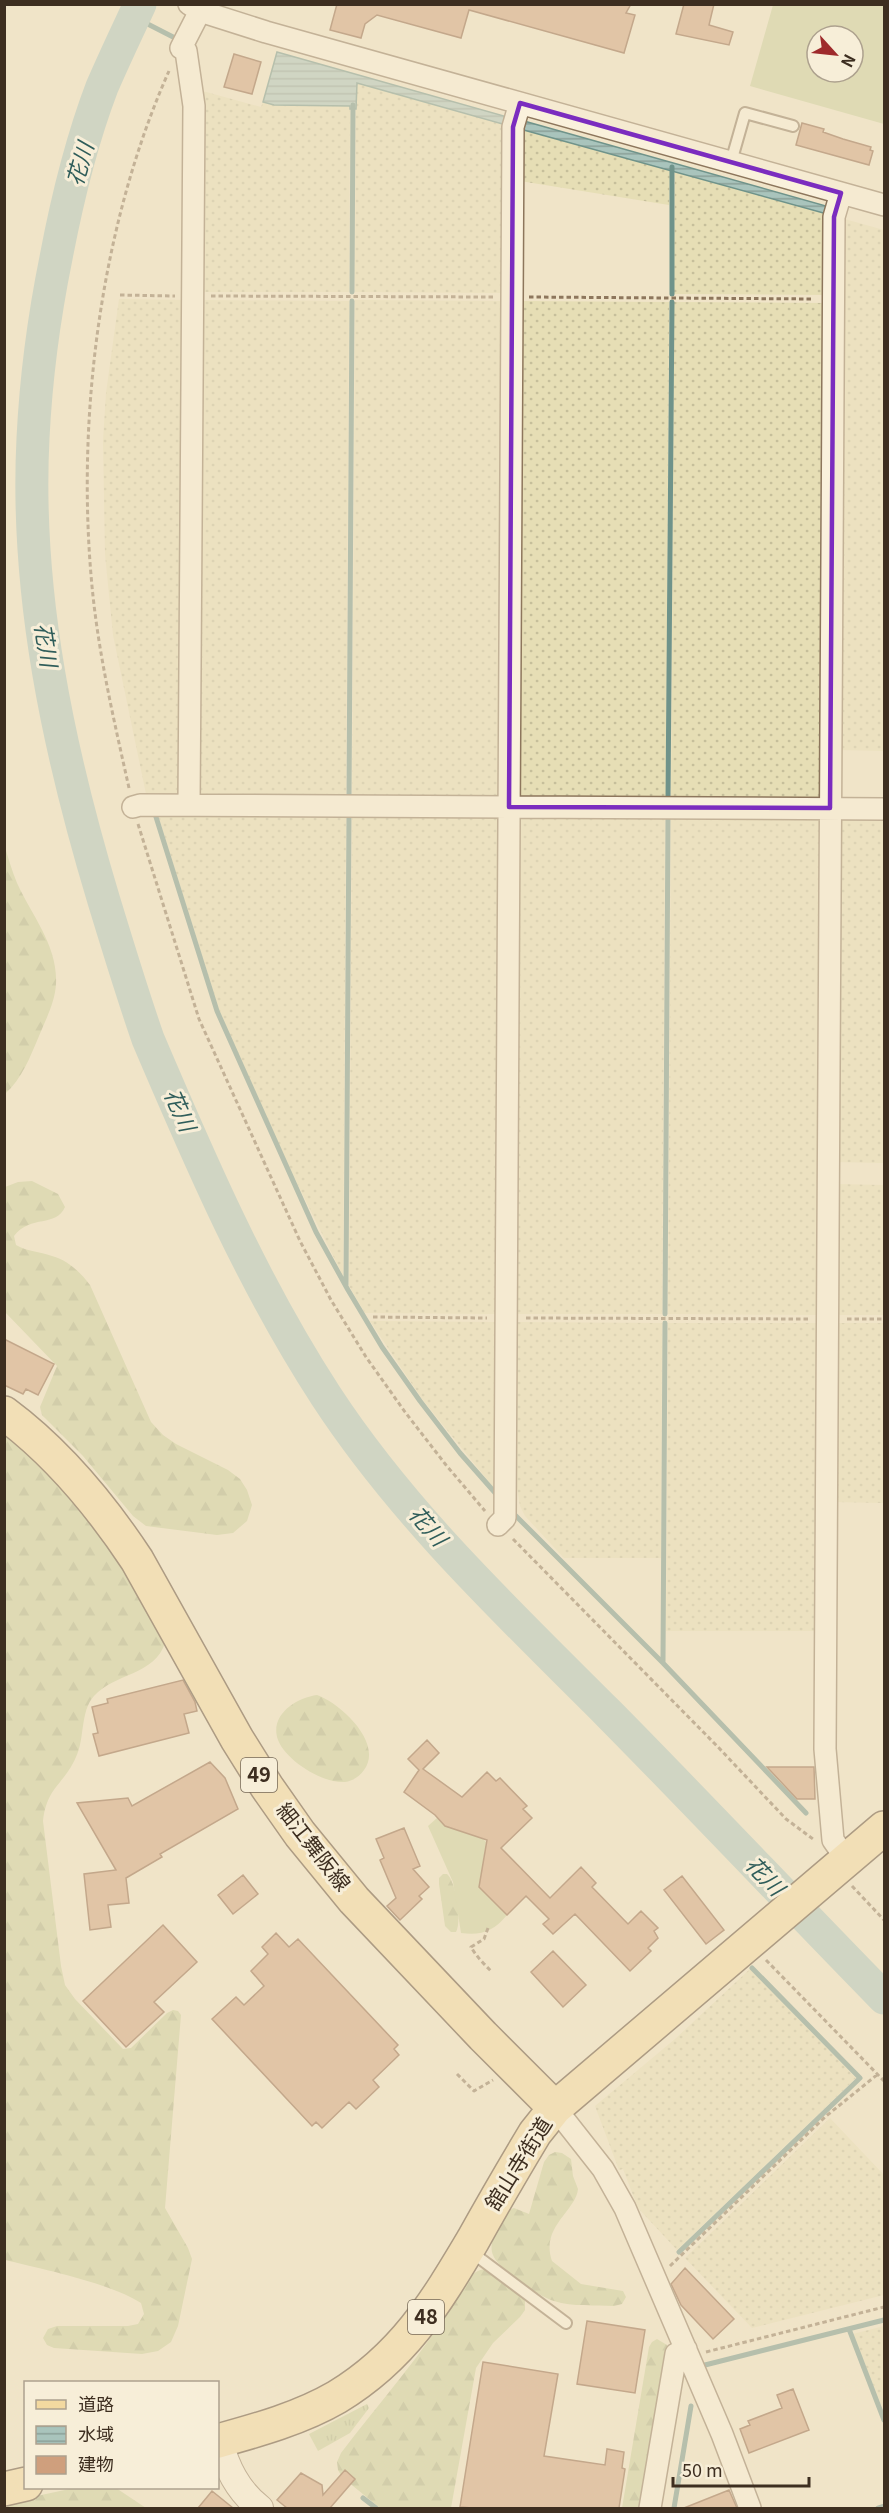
<svg xmlns="http://www.w3.org/2000/svg" width="889" height="2513" font-family="Georgia,'Noto Sans JP',serif">
<defs>
<pattern id="farmland-dots" width="8" height="8" patternUnits="userSpaceOnUse" patternTransform="scale(1.5)"><rect width="8" height="8" fill="#e6deb5"/><path d="M2 2h.1M6 6h.1" fill="none" stroke="#c6bf9b" stroke-width="1.8" stroke-linecap="round"/></pattern>
<pattern id="grass-tufts" width="24" height="20" patternUnits="userSpaceOnUse" patternTransform="scale(1.5)"><rect width="24" height="20" fill="#c9cf9b"/><path d="M3 7l-1-3M5 7V3M7 7l1-3M15 17l-1-3M17 17v-4M19 17l1-3" fill="none" stroke="#aeb285"/></pattern>
<pattern id="forest-firs" width="22" height="20" patternUnits="userSpaceOnUse" patternTransform="scale(1.5)"><rect width="22" height="20" fill="#c9cf9b"/><path d="M5 1l3.5 6h-7zM16 11l3.5 6h-7z" fill="#aeb285"/></pattern>
<pattern id="water-rules" width="6" height="5" patternUnits="userSpaceOnUse" patternTransform="scale(1.5)"><rect width="6" height="5" fill="#a9c4bc"/><path d="M0 2.5h6" fill="none" stroke="#8ba098"/></pattern>
</defs>
<rect width="100%" height="100%" fill="#f0e4c8"/>
<path fill="url(#farmland-dots)" d="M356,83L506,125L505,293L355,292Z
M199,90L261,107L263,102L274,105L350,106L349,292H198Z
M520,129L670,170L669,205L520,181Z
M675,172L827,214V295L674,294Z
M841,218L884,230V751L837,750Z
M119,299L187,300L184,798L146,794L113,635L105,554L103,441L106,393Z
M198,300L349,301L346,799L195,798Z
M355,300L505,301L502,800L352,799Z
M519,301L669,302L666,801L516,800Z
M674,302L827,303L823,801H671Z
M346,813L343,1276L291,1171L219,1010L158,815Z
M352,813L502,814L499,1314L365,1313L349,1286Z
M516,814L665,815L662,1314H513Z
M671,815H823L820,1315L668,1314Z
M836,815L884,816V1163L835,1162Z
M835,1184L884,1185V1315H834Z
M370,1321L499,1322L498,1493L422,1399Z
M513,1322L662,1323L661,1558H564L525,1516L520,1506L512,1458Z
M668,1323H820L819,1631H666Z
M834,1323H884V1503L833,1502Z
M750,1969L856,2078L677,2250L638,2208L623,2169L619,2170L595,2106L675,2039Z
M830,2118L884,2175V2295L752,2328L685,2258Z
M884,2326V2412L853,2334Z"/>
<path fill="url(#grass-tufts)" d="M367,2404L369,2408L350,2433L318,2451L309,2434Z"/>
<path fill="url(#forest-firs)" d="M4,844C8,857 12,871 17,883C32,916 58,946 56,984C55,1002 46,1019 39,1036C30,1057 22,1079 5,1094Z
M32,1181L58,1194L65,1207C56,1228 31,1214 14,1236L16,1245C28,1252 39,1251 52,1256C69,1261 80,1272 90,1285L151,1422L163,1435L176,1444L228,1470L240,1479L247,1490L252,1505L247,1521L233,1533L217,1535L146,1526L133,1516L83,1456L42,1415L40,1407L57,1366L4,1311L5,1187L18,1182Z
M5,1428L33,1453L106,1535L165,1643C155,1675 115,1673 94,1696C80,1711 85,1739 76,1757C64,1785 47,1786 43,1821L61,1966L65,1985L75,1999L123,2049L131,2048L167,2013L173,2010L178,2011L181,2015L165,2208L188,2248L192,2259L178,2326L171,2342L158,2351L142,2354L54,2348L47,2345L43,2338L48,2329L57,2326H128L138,2324L144,2314L141,2303C110,2283 42,2269 5,2260Z
M317,1695C340,1703 384,1743 364,1770C360,1776 353,1781 345,1782C324,1784 286,1761 278,1740C269,1715 296,1698 317,1695Z
M443,1874H447C456,1881 462,1922 456,1932H451L445,1926L439,1884V1878Z
M555,2152L562,2153L571,2159L573,2176L578,2189C576,2211 540,2227 552,2261L581,2284L623,2291L626,2297L622,2304L614,2306C595,2305 573,2307 554,2301C540,2297 498,2269 493,2255C490,2248 492,2239 495,2233C499,2225 506,2210 514,2208L529,2214L544,2162L549,2155Z
M485,2269L521,2295L525,2301V2310L520,2317L493,2343L476,2368L451,2508H380L342,2477L338,2470L337,2462L341,2453C379,2403 422,2355 455,2301C463,2289 468,2271 485,2269Z
M657,2339L667,2345L668,2351L642,2508H622L649,2347L652,2342Z
M74,2488H116L146,2508H5L4,2503Z"/>
<path fill="#c9cf9b" fill-rule="evenodd" d="M773,5H884V124L750,86ZM817,36H853V72H817Z
M437,1818L445,1826L482,1838L486,1842L479,1887L507,1915C494,1931 481,1936 461,1933L453,1882L428,1826Z"/>
<path fill="url(#water-rules)" stroke="#6f938a" stroke-width="1.5" d="M277,52L504,116L506,125L357,83L356,109H350V106L274,105L263,102Z
M524,121L826,206L827,214L520,129Z"/>
<g fill="none" stroke-linecap="round" stroke-linejoin="round">
<path stroke="#6f938a" stroke-width="5" d="M134,17L177,39
M352,292L353,105
M672,294V167
M349,799L352,301
M668,801L672,302
M156,817L217,1011L316,1232L348,1290L382,1347L420,1401L460,1453L497,1495
M346,1285L349,813
M665,1314L668,815
M513,1513L663,1663L806,1813
M663,1663L665,1323
M679,2252L860,2078L752,1968
M849,2329L884,2420
M705,2365L884,2320
M363,2498L376,2508
M674,2508L691,2406
M878,2508L884,2506"/>
<path stroke="#a9c4bc" stroke-width="33" d="M140,4C127,32 114,59 102,87C81,142 67,200 56,258C44,317 36,377 33,438C25,595 59,752 104,901C118,947 132,993 148,1039C200,1161 253,1284 326,1396C403,1514 507,1612 607,1712C700,1806 791,1903 884,1998"/>
</g>
<path fill="#cf9f7d" stroke="#8d5f41" stroke-width="1.5" d="M337,4H631L626,13L635,15L624,53L469,10L461,38L377,15L365,24L361,38L330,30Z
M684,4H714L709,25L733,32L729,45L676,34Z
M234,54L261,62L252,94L224,87Z
M802,123L824,129L823,132L843,139L871,147L870,150L873,151L869,165L796,145Z
M4,1339L54,1364L38,1395L26,1389L23,1394L4,1385Z
M183,1680L195,1702L197,1711L184,1714L189,1733L99,1756L93,1734L98,1733L92,1707L108,1703L107,1699Z
M427,1740L439,1753L423,1769L462,1797L487,1772L496,1781L500,1778L527,1806L523,1809L532,1818L501,1848L550,1898L581,1867L596,1883L592,1887L628,1924L641,1911L658,1928L654,1931L658,1938L648,1948L651,1951L630,1971L575,1914L553,1934L543,1924L549,1919L526,1896L507,1915L479,1887L487,1840L445,1826L435,1815L404,1792L419,1770L408,1759Z
M210,1762L225,1778L238,1809L160,1854L162,1857L126,1878L129,1903L108,1905L111,1927L90,1930L84,1874L116,1870L77,1803L128,1798L132,1806Z
M767,1767H814L815,1799H797Z
M404,1828L420,1866L413,1869L429,1887L419,1896L422,1899L400,1920L387,1906L396,1898L380,1860L384,1858L376,1839Z
M243,1875L258,1894L233,1914L218,1895Z
M682,1876L724,1930L706,1944L664,1890Z
M163,1925L197,1962L154,2002L164,2012L126,2047L83,2001Z
M276,1933L289,1947L298,1939L398,2045L394,2049L399,2055L373,2080L379,2087L356,2109L349,2102L322,2128L316,2122L312,2126L212,2019L236,1997L244,2005L264,1986L251,1971L268,1954L262,1947Z
M553,1951L586,1985L563,2007L531,1972Z
M685,2268L734,2319L713,2339L681,2305L671,2284Z
M587,2321L645,2330L635,2393L577,2384Z
M483,2362L558,2374L544,2456L605,2465L607,2449L624,2452L622,2468L625,2469L619,2508H472L460,2507Z
M793,2389L809,2430L749,2453L740,2429L750,2425L748,2421L782,2408L777,2395Z
M345,2470L355,2479L330,2508H287L277,2500L301,2473L322,2485L323,2495Z
M729,2490L737,2508H684Z
M212,2491L233,2508H198Z"/>
<g fill="none" stroke-linecap="round" stroke-linejoin="round">
<defs>
<path id="service" d="M731,162L745,113L793,126
M470,2251L566,2323"/>
<path id="minor" d="M189,4L200,11L266,32L884,205
M841,193L834,217L825,1749L833,1840L847,1860
M189,805L194,106L186,51L181,48L200,11
M133,807L140,805L884,809
M498,1525L505,1518L513,127L520,103
M555,2108L603,2169L625,2208L722,2434L750,2508
M650,2508L676,2354L686,2349"/>
<path id="tertiary" d="M219,2440C227,2468 237,2490 260,2508"/>
<path id="primary" d="M4,1413C58,1453 100,1504 137,1560L237,1739L267,1787L300,1834L354,1900L483,2036L555,2108
M218,2441C258,2430 301,2418 337,2397C403,2357 435,2304 473,2240C493,2204 514,2168 535,2133L555,2108L884,1828
M4,2489L26,2484"/>
</defs>
<use href="#service" stroke="#8d765c" stroke-width="14"/>
<use href="#minor" stroke="#8d765c" stroke-width="24"/>
<use href="#tertiary" stroke="#8d765c" stroke-width="28"/>
<use href="#primary" stroke="#5b4430" stroke-width="36"/>
<path stroke="#8d765c" stroke-width="3" stroke-dasharray="4.5 3" stroke-linecap="butt" d="M120,295L175,296
M211,296L493,297
M529,297L814,299
M129,788C115,725 100,661 93,596C75,426 99,228 169,71
M138,824L199,1019L300,1241L331,1300L366,1357L405,1412L446,1465L485,1511
M373,1317L487,1318
M526,1318L808,1319
M847,1319H884
M513,1539L718,1747L786,1819L813,1839
M852,1886L884,1920
M488,1928L484,1939L471,1947C476,1956 485,1965 492,1972
M766,1960L884,2081
M457,2074L474,2091L493,2080
M670,2266L825,2117L878,2074
M706,2352L884,2307"/>
<use href="#service" stroke="#faf1dc" stroke-width="10"/>
<use href="#minor" stroke="#faf1dc" stroke-width="21"/>
<use href="#tertiary" stroke="#faf1dc" stroke-width="26"/>
<use href="#primary" stroke="#f3d9a0" stroke-width="33"/>
</g>
<path d="M0 0H889V2513H0ZM520,103L841,193L834,217L830,808L509,807L513,127Z" fill="#f0e4c8" fill-opacity=".55" fill-rule="evenodd"/>
<path fill="none" stroke="#7b2cbf" stroke-width="4.5" stroke-linejoin="round" d="M520,103L841,193L834,217L830,808L509,807L513,127Z"/>
<g text-anchor="middle" stroke-width="6" stroke-linejoin="round" paint-order="stroke">
<g fill="#f7eed8" stroke="#756857" stroke-width="1.5">
<rect x="241" y="1758" width="36" height="34" rx="4.5"/>
<rect x="408" y="2300" width="36" height="34" rx="4.5"/>
</g>
<g font-size="20" font-weight="bold" fill="#3d2e20">
<text x="259" y="1782">49</text>
<text x="426" y="2324">48</text>
</g>
<g font-size="21" fill="#3d2e20" stroke="#f7eed8">
<text transform="translate(313 1847) rotate(52)" y="7">細江舞阪線</text>
<text transform="translate(519 2164) rotate(-58)" y="7">舘山寺街道</text>
</g>
<g font-size="22" font-style="italic" fill="#2f5d5a" stroke="#f7eed8">
<text transform="translate(80 164) rotate(-74)" y="8">花川</text>
<text transform="translate(46 645) rotate(81)" y="8">花川</text>
<text transform="translate(180 1110) rotate(66)" y="8">花川</text>
<text transform="translate(428 1526) rotate(49)" y="8">花川</text>
<text transform="translate(765 1876) rotate(46)" y="8">花川</text>
</g>
</g>
<rect width="889" height="2513" fill="none" stroke="#3d2e20" stroke-width="12"/>
<rect x="24" y="2381" width="195" height="108" fill="#f7eed8" stroke="#ada18e" stroke-width="1.5"/>
<rect x="36" y="2400" width="30" height="9" fill="#f3d9a0" stroke="#ada18e" stroke-width="1.5"/>
<text x="78" y="2411" font-size="18" fill="#3d2e20">道路</text>
<rect x="36" y="2426" width="30" height="18" fill="url(#water-rules)" stroke="#ada18e" stroke-width="1.5"/>
<text x="78" y="2441" font-size="18" fill="#3d2e20">水域</text>
<rect x="36" y="2456" width="30" height="18" fill="#cf9f7d" stroke="#ada18e" stroke-width="1.5"/>
<text x="78" y="2471" font-size="18" fill="#3d2e20">建物</text>
<g transform="translate(835 54) rotate(117)"><circle r="28" fill="#f7eed8" stroke="#ada18e" stroke-width="1.5"/>
<path d="M0-4.5L10 22L0 15L-10 22Z" fill="#9e2a2b"/>
<text y="-9" font-size="16" font-weight="bold" text-anchor="middle" fill="#3d2e20">N</text>
</g>
<path d="M673 2477v9h136v-9" fill="none" stroke="#3d2e20" stroke-width="3"/>
<text x="682" y="2477" font-size="18" fill="#3d2e20" stroke="#f7eed8" stroke-width="4.5" paint-order="stroke">50 m</text>
</svg>
